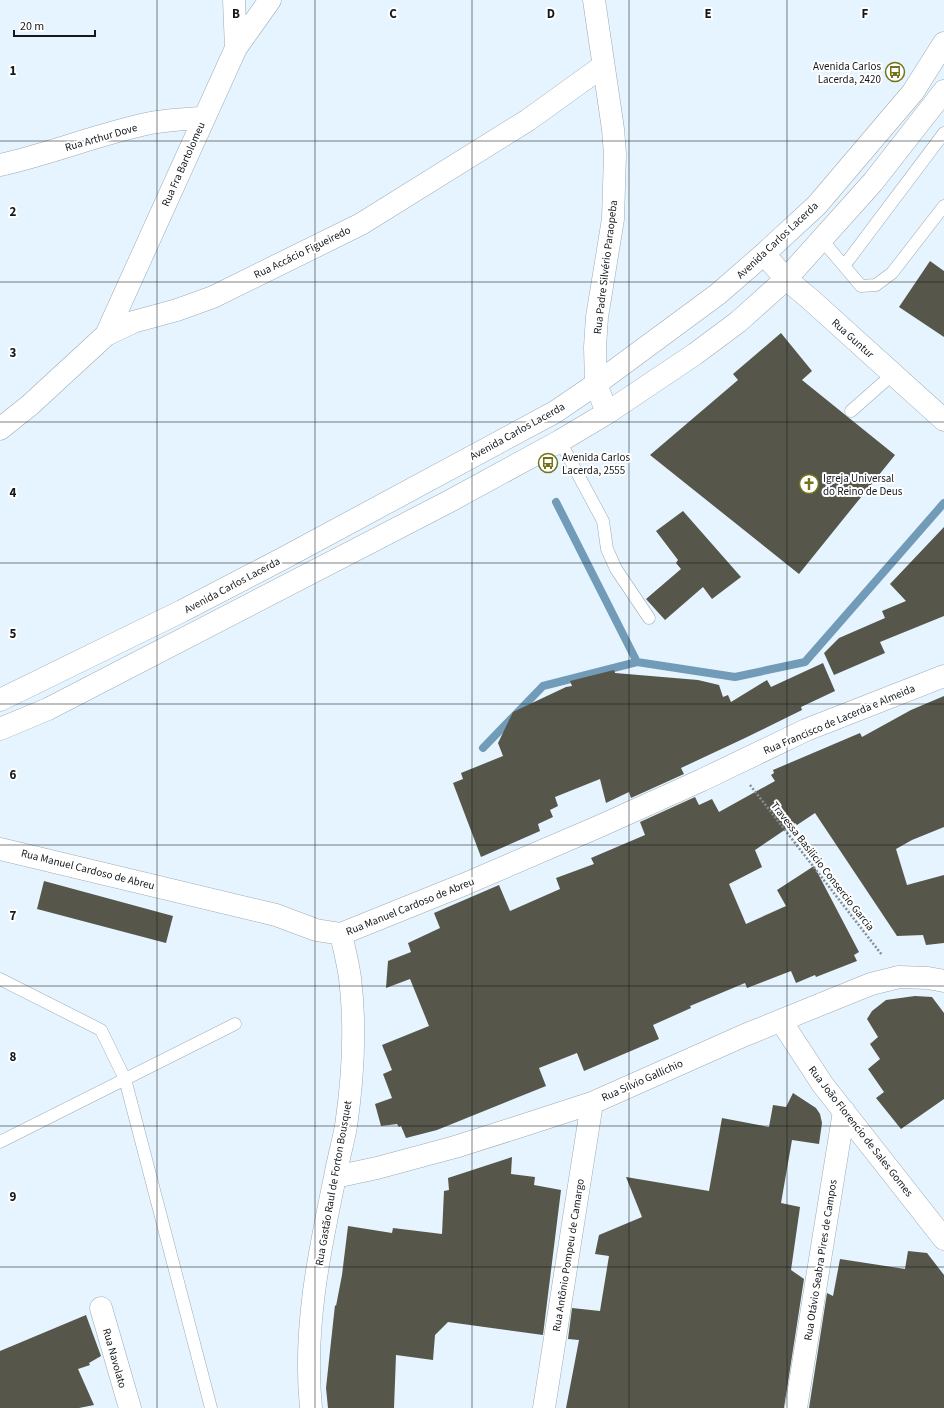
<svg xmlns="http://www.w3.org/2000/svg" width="944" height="1408" font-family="'Source Sans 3',sans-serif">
<rect width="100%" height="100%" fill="#e5f4fe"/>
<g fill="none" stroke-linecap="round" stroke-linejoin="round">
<path stroke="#719bb7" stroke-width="8" d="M556,502L637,662L735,677L805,662L944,503
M483,748L543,686L637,662"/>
</g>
<path fill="#56574a" d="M930,261L944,271V337L899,307Z
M781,333L812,371L802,380L895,455L799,574L650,455L738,380L733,374Z
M683,511L741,577L712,599L703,587L665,620L646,599L681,569L676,563L678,560L656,531Z
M944,527V616L880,642L885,653L834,675L824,653L839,638L885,618L882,611L906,601L890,584Z
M823,663L835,691L801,707L802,710L745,738L681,768L684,774L631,798L629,792L606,803L600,779L555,797L558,806L550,810L553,817L538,824L540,831L481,857L453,783L463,779L461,773L503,756L498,743L513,712L566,687L572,686L570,681L614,670L615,673L698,680L719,685L723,697L728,695L731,702L767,680L771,687Z
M944,696V827L912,840L896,849L907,885L944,875V943L926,945L923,935L897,936L815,813L797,825L795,823L755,850L762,867L729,884L746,924L786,906L777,890L814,866L859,952L854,955L857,961L816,977L815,975L796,983L791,971L747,988L745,983L690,1006L691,1008L653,1025L659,1039L584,1071L577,1053L539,1068L546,1086L437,1130L406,1138L401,1126L399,1127L397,1124L381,1126L375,1104L392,1098L383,1074L392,1070L382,1045L429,1026L410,979L386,988L388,961L411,952L408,943L440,928L434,913L499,885L510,911L560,889L556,878L594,864L591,858L645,835L640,822L695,797L699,805L712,799L719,812L775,781L771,775L774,773L773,770L860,733L862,737L911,710Z
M44,881L173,916L166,943L37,909Z
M915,996L932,997L944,1013V1099L901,1129L876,1098L884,1092L868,1069L880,1059L870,1044L878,1037L867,1019L872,1011L886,1000Z
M793,1093L816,1108L820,1114L822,1123L819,1144L792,1140L781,1203L800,1207L791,1270L804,1279L784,1408H566L579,1340L568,1339L572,1308L600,1311L609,1256L595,1254L599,1235L642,1217L626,1177L709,1191L722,1118L769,1127L773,1105L786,1107Z
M512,1157L511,1174L535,1177L534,1185L561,1190L543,1335L448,1322L435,1335L433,1360L396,1355L394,1408H328L326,1388L335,1305L336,1306L342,1275L348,1226L392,1233L393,1228L442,1234L444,1191L449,1190L448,1178Z
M908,1251L927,1253L944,1275V1408H809L827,1293L833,1296L840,1259L905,1269Z
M86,1315L101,1356L89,1363L90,1365L78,1369L94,1405L79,1408H0V1351Z"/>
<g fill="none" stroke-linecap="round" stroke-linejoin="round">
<defs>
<path id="service" d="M822,240L861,286L876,285L892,273L944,206
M844,266L944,133
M851,411L893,374
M560,441L603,521L607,549L616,569L649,618
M0,979L101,1030L125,1079L211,1408
M0,1142L235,1024"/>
<path id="minor" d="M234,0L236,48
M594,0L613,129L615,154L613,219L597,317L595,347L596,384L607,413
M0,165C49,154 96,135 146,124C164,120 185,119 204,118
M106,335L236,48L270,0
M0,429L30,405L106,335L133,322L177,310L213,297L361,224L528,120L603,66
M0,849L276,915L316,930L341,934L465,884L600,826L702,780L806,730L944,676
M781,1021L823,1085L944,1239
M335,1177L377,1168L455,1147L515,1128L592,1103L745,1035L871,984L899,977L928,978L944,981
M101,1308L130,1408
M311,1408C303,1330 319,1253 335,1177C338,1160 343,1143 346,1126C353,1078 356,1027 350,978C348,963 344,948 341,934
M544,1408L592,1103
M796,1408L844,1111"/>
<path id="secondary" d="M764,254L786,279L810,299L944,420
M0,700L182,611L282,559L555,412L596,384L718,294L764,254L817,205L913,92L944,43
M0,729L48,709L448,502L560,441L607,413L695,354L738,322L786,279L873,182L944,91"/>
</defs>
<use href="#service" stroke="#9dabb4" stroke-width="13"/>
<use href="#minor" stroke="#9dabb4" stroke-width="23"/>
<use href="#secondary" stroke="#9dabb4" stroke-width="23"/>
<path stroke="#838d94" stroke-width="2.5" stroke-dasharray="2 2" stroke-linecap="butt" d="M750,785L882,955"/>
<use href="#service" stroke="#fff" stroke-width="12"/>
<use href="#minor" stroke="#fff" stroke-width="22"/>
<use href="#secondary" stroke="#fff" stroke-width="22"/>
</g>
<path fill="none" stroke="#14191d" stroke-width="1" stroke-opacity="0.55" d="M157,0V1408M315,0V1408M472,0V1408M629,0V1408M787,0V1408M0,141H944M0,282H944M0,422H944M0,563H944M0,704H944M0,845H944M0,986H944M0,1126H944M0,1267H944"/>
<defs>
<symbol id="bus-ring" viewBox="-11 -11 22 22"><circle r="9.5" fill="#fff" stroke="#737319" stroke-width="1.5"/><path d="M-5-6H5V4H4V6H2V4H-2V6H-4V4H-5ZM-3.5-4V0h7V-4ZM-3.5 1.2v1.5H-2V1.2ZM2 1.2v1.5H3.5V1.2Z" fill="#737319"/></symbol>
<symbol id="church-ring" viewBox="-11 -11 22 22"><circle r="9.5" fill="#fff" stroke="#737319" stroke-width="1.5"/><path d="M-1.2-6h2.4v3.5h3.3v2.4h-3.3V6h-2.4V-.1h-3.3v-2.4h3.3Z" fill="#737319"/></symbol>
</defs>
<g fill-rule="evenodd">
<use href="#bus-ring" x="884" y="61" width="22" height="22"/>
<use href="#bus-ring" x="537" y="452" width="22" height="22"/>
<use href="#church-ring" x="798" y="473" width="22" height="22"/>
</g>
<g text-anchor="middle" stroke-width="4" stroke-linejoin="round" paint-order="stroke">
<g font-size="11" fill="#14191d" stroke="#fff" text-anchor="start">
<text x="881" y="70" text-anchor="end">Avenida Carlos<tspan x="881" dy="13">Lacerda, 2420</tspan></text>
<text x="562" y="461">Avenida Carlos<tspan x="562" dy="13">Lacerda, 2555</tspan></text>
<text x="823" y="482">Igreja Universal<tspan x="823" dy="13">do Reino de Deus</tspan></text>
</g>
<g font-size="11" fill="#14191d" stroke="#fff">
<text transform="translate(101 137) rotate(-16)" y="4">Rua Arthur Dove</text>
<text transform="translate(183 164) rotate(-66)" y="4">Rua Fra Bartolomeu</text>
<text transform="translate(777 240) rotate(-43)" y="4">Avenida Carlos Lacerda</text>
<text transform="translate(302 252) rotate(-26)" y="4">Rua Accácio Figueiredo</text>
<text transform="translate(605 267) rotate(-83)" y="4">Rua Padre Silvério Paraopeba</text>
<text transform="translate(853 338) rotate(42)" y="4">Rua Guntur</text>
<text transform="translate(517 431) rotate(-29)" y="4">Avenida Carlos Lacerda</text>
<text transform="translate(232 585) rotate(-28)" y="4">Avenida Carlos Lacerda</text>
<text transform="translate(839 719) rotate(-23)" y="4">Rua Francisco de Lacerda e Almeida</text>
<text transform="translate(823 866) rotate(52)" y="4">Travessa Basilicio Consercio Garcia</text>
<text transform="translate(88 869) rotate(14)" y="4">Rua Manuel Cardoso de Abreu</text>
<text transform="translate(410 906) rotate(-22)" y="4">Rua Manuel Cardoso de Abreu</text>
<text transform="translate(642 1080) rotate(-24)" y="4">Rua Silvio Gallichio</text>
<text transform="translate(861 1131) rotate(52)" y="4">Rua João Florencio de Sales Gomes</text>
<text transform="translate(333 1183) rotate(-80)" y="4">Rua Gastão Raul de Forton Bousquet</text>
<text transform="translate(568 1255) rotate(-81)" y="4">Rua Antônio Pompeu de Camargo</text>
<text transform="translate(820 1260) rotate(-81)" y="4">Rua Otávio Seabra Pires de Campos</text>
<text transform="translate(115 1358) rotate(74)" y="4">Rua Navolato</text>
</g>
</g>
<g font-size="13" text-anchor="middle" font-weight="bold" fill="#14191d" stroke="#fff" stroke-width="4" stroke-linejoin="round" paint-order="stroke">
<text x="236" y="18">B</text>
<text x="393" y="18">C</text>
<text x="551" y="18">D</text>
<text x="708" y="18">E</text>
<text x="865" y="18">F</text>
<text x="13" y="75">1</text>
<text x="13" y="216">2</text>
<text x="13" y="357">3</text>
<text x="13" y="497">4</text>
<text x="13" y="638">5</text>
<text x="13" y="779">6</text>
<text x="13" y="920">7</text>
<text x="13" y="1061">8</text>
<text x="13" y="1201">9</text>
</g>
<path d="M14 30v6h81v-6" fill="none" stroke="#14191d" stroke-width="2"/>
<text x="20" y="30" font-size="12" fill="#14191d" stroke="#ffffff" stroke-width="3" paint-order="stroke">20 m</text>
</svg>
